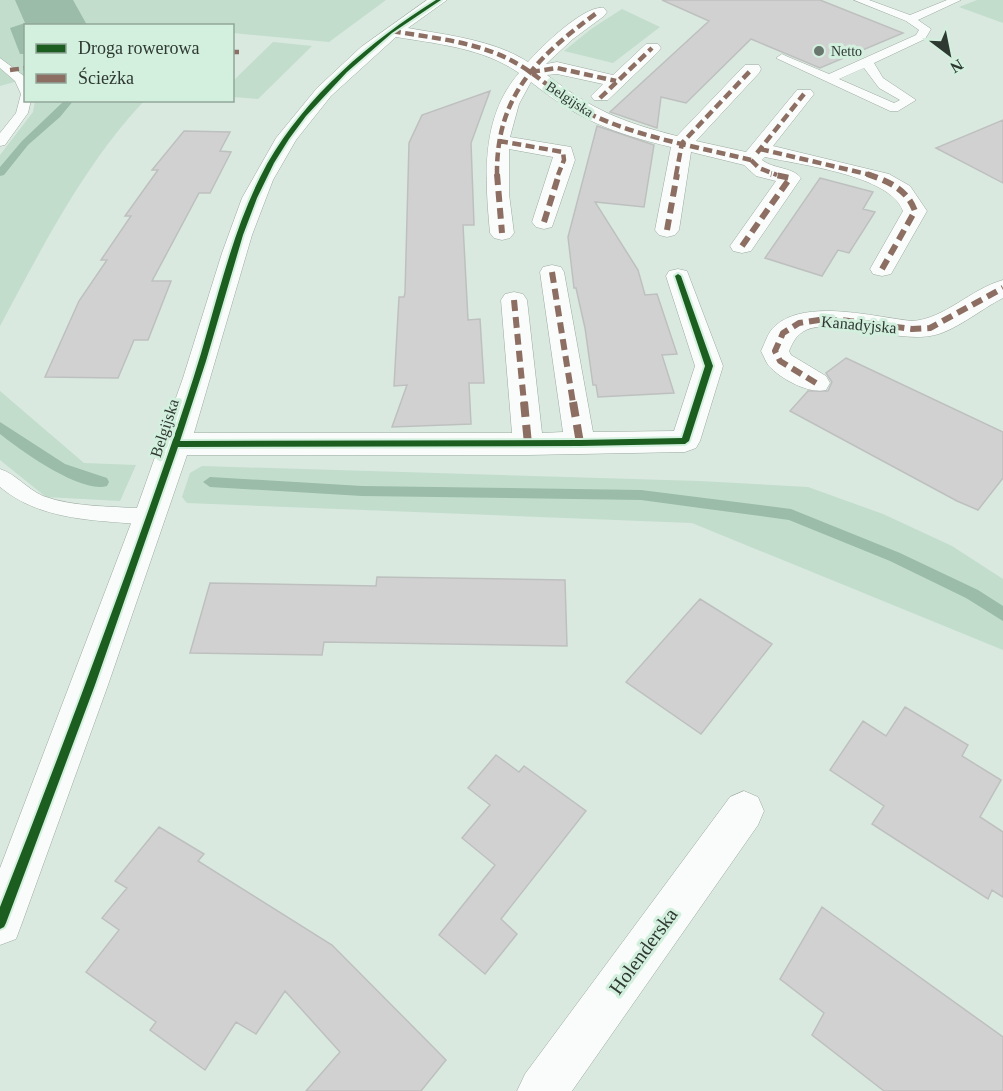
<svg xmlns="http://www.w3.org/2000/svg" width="1003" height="1091" font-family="'Times New Roman',serif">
<rect width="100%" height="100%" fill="#d9e9df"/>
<path fill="#c2ddcc" d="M0,0H386L329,42L233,33L232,26H26L25,79L0,86Z
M977,0H1003V23L959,7Z
M622,9L660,27L613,63L564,51L591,29Z
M273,42L312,46L258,99L233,97V81Z
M35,101H144C83,166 42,248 0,326V155L33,112Z
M0,391L84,463L136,465L120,501L46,497L0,460Z
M202,466L699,481L808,487L883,514L952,546L1003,579V650L692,523L187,503L182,497L190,473Z"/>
<path fill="#9bbca8" d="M15,0H73L87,25L26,26L25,54H20L10,28L25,23Z"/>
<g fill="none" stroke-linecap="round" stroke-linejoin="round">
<path fill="#9bbca8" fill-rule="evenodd" d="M65,100H74L60,117L28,145L4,175L0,176V167L22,141Z
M0,422L65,464L107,478L109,482L107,486C81,494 20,450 0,434Z
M210,477L362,486L641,490L791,509L900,553L978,590L1003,606V621L966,598L890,561L789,520L641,500L362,496L210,487L203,482Z"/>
</g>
<path fill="#d1d1d2" stroke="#bec0bf" stroke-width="1.5" d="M662,0H820L903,33L820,68L751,39L686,103L661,97L657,128L610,112L709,21Z
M490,91L471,143L474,225H463L468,320L480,319L484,383H469L471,424L392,427L407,385L394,386L399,297H404L405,293L409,143L422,115Z
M1003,120V183L936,148Z
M597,126L654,145L644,207L595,202L638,270L645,295L657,294L677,354L662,355L674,393L598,397L596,385H593L585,328L576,288H574L568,237Z
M184,131L230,132L220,151L231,152L210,193H199L152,281H171L148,340H134L118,378L45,377L79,301L107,260H101L131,216H125L158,170H152Z
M820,178L873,192L863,209L875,212L849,253L838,250L822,276L765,258Z
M846,358L1003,432V478L978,510L957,501L790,411L808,391H828L832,382L826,373Z
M377,577L565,580L567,646L324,642L322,655L190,653L210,583L376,586Z
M700,599L772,644L701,734L626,682Z
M905,707L968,745L962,756L1001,780L980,817L1003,832V897L992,890L988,899L872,824L884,806L830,770L863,721L886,736Z
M496,755L519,772L524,766L586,811L501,919L517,934L485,974L439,935L495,865L462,838L490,805L468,788Z
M159,827L204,854L198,861L332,945L446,1060L421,1091H306L340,1052L285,991L256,1034L236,1022L205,1070L150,1030L156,1022L86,972L119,930L102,918L127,888L115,881Z
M822,907L1003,1037V1091H884L812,1035L824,1013L780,979Z"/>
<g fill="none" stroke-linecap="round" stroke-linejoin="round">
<defs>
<path id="service" d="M854,0H869L910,15L947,0H961L918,20L931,29L925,39L874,63L883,78L916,100L898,111H890L776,58L782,54L786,56L829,74L916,35L919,30L906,21ZM864,68L879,88L900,100L894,103L839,79Z
M0,58L24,76L26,100H31L28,113L5,145L0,146V133L16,113L21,94L15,81L0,68Z
M0,469C16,474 27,489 43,496C76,508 115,506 150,509L157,512L160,517L157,522L150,525C98,520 42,522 0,487Z"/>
<path id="minor" d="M427,0H447L408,28C447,35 494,40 528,62C541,47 585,4 604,8L607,12L604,16L573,39L546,64L557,62L613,75L646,44H658L661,48L658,52L608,100H594L591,96L603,84L557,74L547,75C592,110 622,122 677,136L745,65H759L761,69L759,73L696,141L746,152L797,90H811L814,94L773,146L889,174L910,186L927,211L891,274L882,276L873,274L870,269L903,211C890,175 800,165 765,157L762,160C773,169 793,167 801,178L751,251L742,253L733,251L730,246L776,181L756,176L744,165L691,152L679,230L675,235L667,237L659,235L655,230L671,147C612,133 579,120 531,82L519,104L510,137L571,147L575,160L552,227L544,229L536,227L532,222L553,157L509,149V194L514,233L510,238L502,240L494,238L490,233C485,178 480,118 519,73C483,48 438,44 396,37L331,96L296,140L273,180L252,235L194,433H512L501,300L505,294L514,292L523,294L527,300L542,433L563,432L540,272L543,267L552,265L561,267L564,272L593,432L674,431L695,366L666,276L669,271L678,269L687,271L723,366L700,441L696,448L685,452L528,455H187L108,685L22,923L16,939L0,945V868L138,505L183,378L222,253L242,198L276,138L317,88L361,47Z
M1003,280V298C981,309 953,333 930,336C896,342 832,318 806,330C796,335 793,342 789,351L791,355L826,376L830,383L826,390C809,394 783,380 771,368C766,364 764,356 761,351C765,343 768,332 775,326C806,298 874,317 912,321C945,319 970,289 1003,280Z
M744,791L758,797L764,811L758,825L572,1091H517L525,1074L730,797Z"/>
</defs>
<use href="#service" stroke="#9ca9a1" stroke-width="1"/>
<use href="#minor" stroke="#9ca9a1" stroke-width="1"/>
<use href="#service" fill="#f9fcfa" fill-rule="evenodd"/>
<use href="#minor" fill="#f9fcfa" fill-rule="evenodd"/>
<path stroke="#8d6e63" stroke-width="4.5" stroke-dasharray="9 4.5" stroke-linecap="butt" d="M392,31C433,38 480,42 516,63C543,78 564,102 592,115C642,138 698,147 751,160
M232,52H239
M10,70L26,68
M531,72L557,68L616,81
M600,98L652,48
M499,141L563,152L564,160L558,175
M760,149L871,175
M757,153L804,94
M751,160L759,168L777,175
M497,175C496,95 538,56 598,12
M676,175L682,143L752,69"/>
<path stroke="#8d6e63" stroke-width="6" stroke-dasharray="11 6" stroke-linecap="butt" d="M497,174L502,233
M867,174C888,181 907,189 915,211L882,269
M544,222L559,174
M667,230L677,174
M742,246L790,178L771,174
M552,272L573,403
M514,300L524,403
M816,383L780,361L775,351L783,333L799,323L819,320H842L912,329L930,328L1003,288"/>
<path stroke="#8d6e63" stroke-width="8" stroke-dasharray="15 8" stroke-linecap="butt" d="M524,402L528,444
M573,402L580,443"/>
<defs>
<path id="cycleway" d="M436,0H441L392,33L347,72L306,116L289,139L274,163L257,198L243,235L206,361L180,441L580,440L682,438L705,366L675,276L678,274L681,276L713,366L689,441L685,444L580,446L178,447L95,685L6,923L4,927L0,929V907C62,749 122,589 177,428C188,395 199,362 208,329C224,273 239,215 267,164C307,95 369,42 436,0Z"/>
</defs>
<use href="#cycleway" stroke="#d3efdd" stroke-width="4"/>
<use href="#cycleway" fill="#1b5e20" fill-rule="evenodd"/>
</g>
<circle fill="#6a776f" stroke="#d3efdd" stroke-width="2" cx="819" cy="51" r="6"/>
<g text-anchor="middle" stroke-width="6" stroke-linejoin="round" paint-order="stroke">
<g font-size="14" fill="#2e3932" stroke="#d3efdd" text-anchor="start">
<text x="831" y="56">Netto</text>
</g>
<g font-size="14" fill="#2e3932" stroke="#d3efdd">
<text transform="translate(570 99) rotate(33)" y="5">Belgijska</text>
</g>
<g font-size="16" fill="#2e3932" stroke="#d3efdd">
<text transform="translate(859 324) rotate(5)" y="6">Kanadyjska</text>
<text transform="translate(164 428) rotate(-72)" y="6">Belgijska</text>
</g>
<g font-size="20" fill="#2e3932" stroke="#d3efdd">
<text transform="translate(643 951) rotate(-54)" y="7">Holenderska</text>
</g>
</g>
<rect x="24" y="24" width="210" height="78" fill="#d3efdd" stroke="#91a699" stroke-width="1.5"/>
<rect x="36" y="44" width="30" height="9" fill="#1b5e20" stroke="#91a699" stroke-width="1.5"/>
<text x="78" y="54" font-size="18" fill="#2e3932">Droga rowerowa</text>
<rect x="36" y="74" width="30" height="9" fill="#8d6e63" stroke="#91a699" stroke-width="1.5"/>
<text x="78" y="84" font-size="18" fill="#2e3932">Ścieżka</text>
<g transform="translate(949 54) rotate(148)" stroke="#d3efdd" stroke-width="4.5" paint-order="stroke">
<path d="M0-4.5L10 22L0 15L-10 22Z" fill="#2e3932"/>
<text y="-9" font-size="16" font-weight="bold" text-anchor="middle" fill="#2e3932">N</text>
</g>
</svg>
